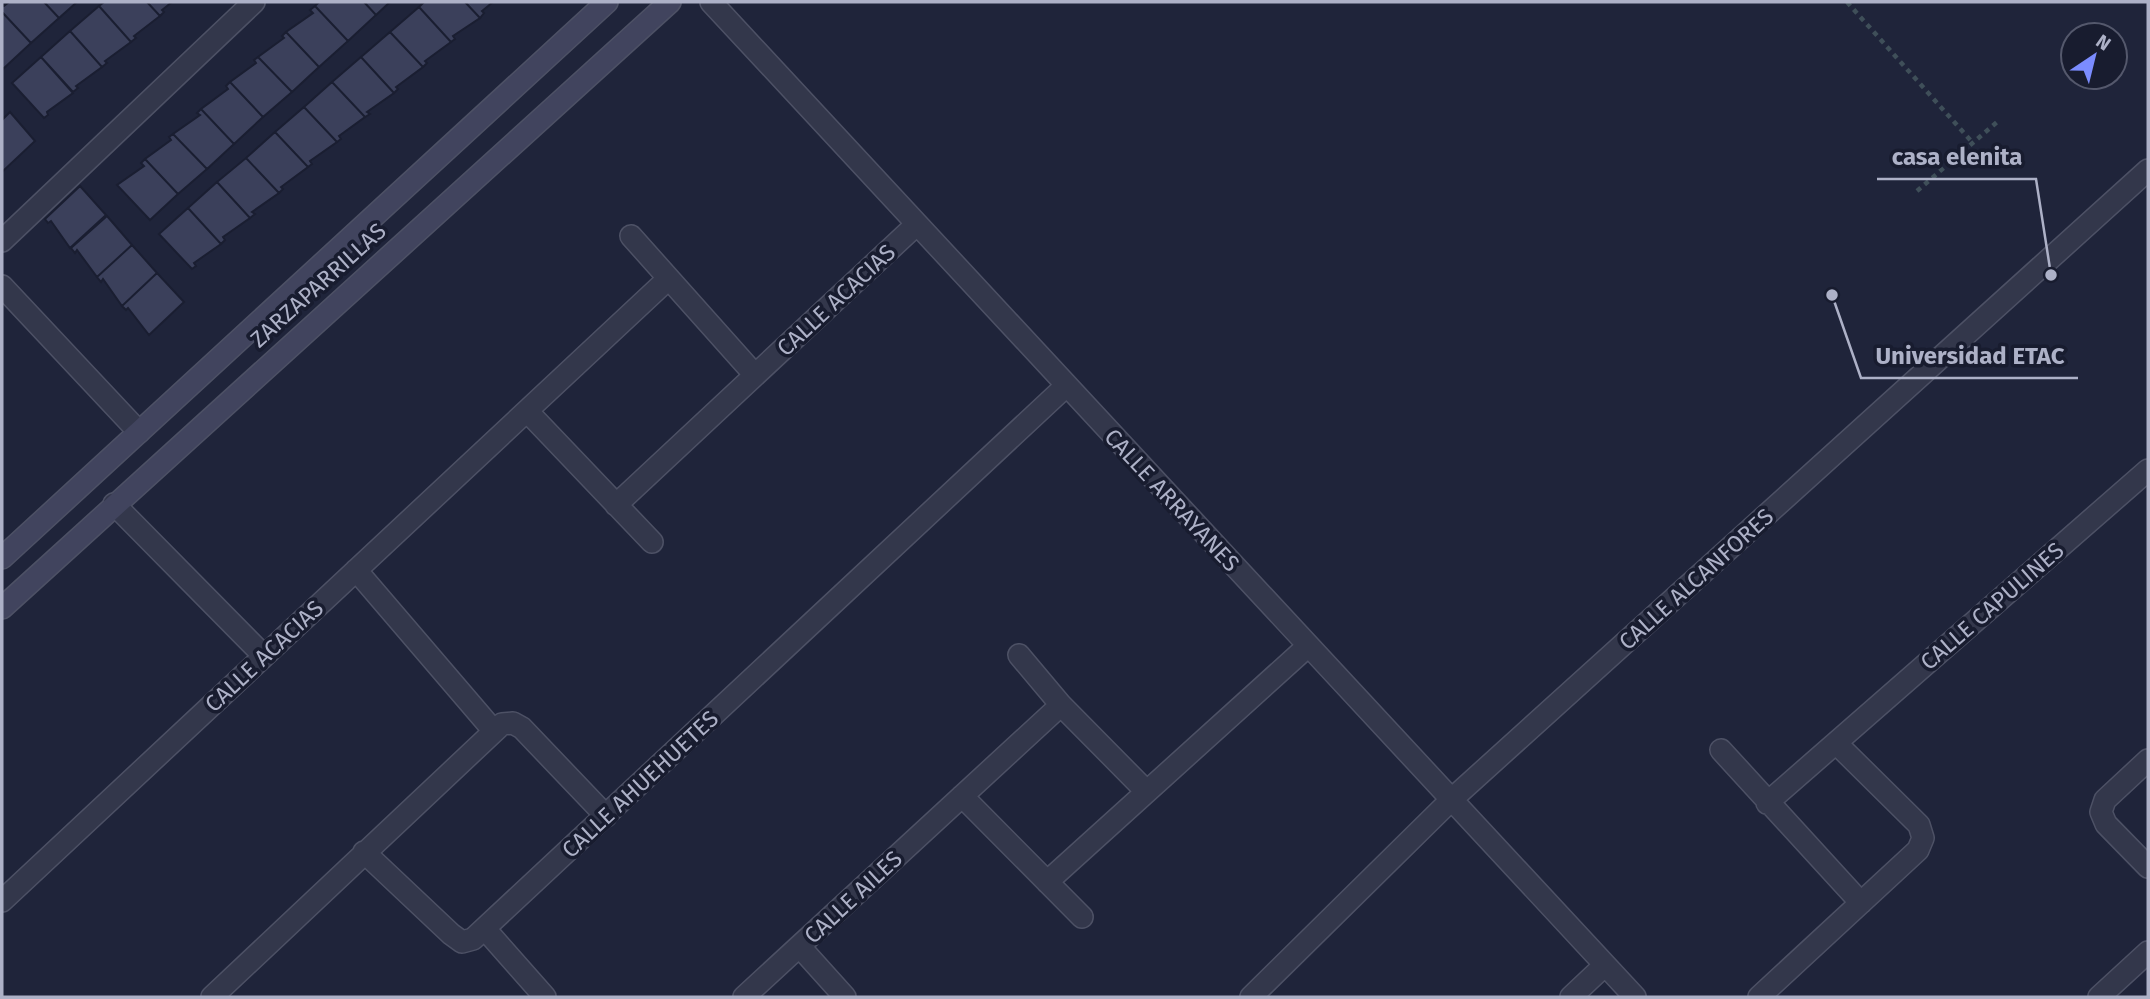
<svg xmlns="http://www.w3.org/2000/svg" width="2150" height="999" font-family="'Fira Sans',sans-serif">
<rect width="100%" height="100%" fill="#1f243a"/>
<path fill="#3b405b" stroke="#1a1e31" stroke-width="2" d="M9,2H44L59,18L31,43L2,12V4L4,6Z
M44,2H77L59,18Z
M104,2H147L160,16L134,36L136,38L131,42L99,6Z
M147,2H172L162,10L164,12L160,16Z
M319,2H364L376,15L348,41L315,6Z
M364,2H390L376,15Z
M424,2H465L480,18L453,36L455,39L451,42L419,7Z
M465,2H493L482,11L484,13L480,18Z
M99,6L131,42L105,61L107,63L102,67L70,31Z
M315,6L348,41L319,67L286,32L313,13L310,10Z
M419,7L451,42L425,61L427,63L423,67L390,32Z
M2,12L31,43L3,69L2,67Z
M70,31L102,67L76,86L78,88L73,92L41,57Z
M286,32L319,67L292,92L258,57L284,38L282,36Z
M390,32L423,67L396,87L398,89L394,93L361,57Z
M41,57L73,93L47,112L48,115L44,118L12,83Z
M258,57L292,92L263,117L230,82L256,63L254,60Z
M361,57L394,93L367,112L370,114L365,117L332,82Z
M230,82L263,117L234,144L201,109L228,89L226,86Z
M332,82L365,117L339,136L341,139L337,142L304,107Z
M304,107L337,142L310,161L312,164L308,167L275,132Z
M201,109L234,144L207,169L173,134L200,115L197,113Z
M10,112L35,141L2,172V120Z
M275,132L308,167L281,187L283,189L279,193L246,158Z
M173,134L207,169L178,194L145,159L171,140L169,137Z
M246,158L279,193L252,212L255,214L250,218L217,182Z
M145,159L178,194L150,220L117,185L144,166L141,163Z
M217,182L250,218L223,237L225,240L221,244L188,208Z
M80,186L106,215L70,248L51,221L48,223L45,219Z
M188,208L221,244L194,263L196,266L192,269L159,234Z
M107,216L132,245L97,277L77,250L75,253L71,248Z
M132,245L157,273L122,306L103,279L101,282L97,277Z
M157,273L184,302L149,335L128,308L126,310L122,306Z"/>
<g fill="none" stroke-linecap="round" stroke-linejoin="round">
<defs>
<path id="street" d="M711,2L1635,997
M631,236L755,375
M2,241L254,2
M2,286L139,432
M527,411L652,542
M114,504L264,656
M616,505L916,225
M356,570L493,730
M1019,655L1061,705L1146,791
M1721,750L1861,903
M2148,760L2105,800L2101,812L2106,824L2148,867
M962,796L1082,917
M1767,803L2148,470
M364,852L451,934L462,942L473,939L1066,386
M1047,882L1308,646
M2,901L668,279
M485,929L545,997
M800,947L845,997
M212,997L502,724L513,723L522,728L606,816
M744,997L1061,705
M1251,997L1451,800L2148,170
M1571,997L1605,965
M1759,997L1918,850L1923,838L1919,825L1836,743
M2099,997L2148,952"/>
<path id="secondary" d="M2,558L607,2
M2,608L670,2"/>
</defs>
<use href="#street" stroke="#4d5165" stroke-width="24"/>
<use href="#secondary" stroke="#4d5165" stroke-width="24"/>
<path stroke="#3f4f59" stroke-width="4.5" stroke-dasharray="5 5" stroke-linecap="butt" d="M1847,2L1972,142
M1917,191L1997,122"/>
<use href="#street" stroke="#33374b" stroke-width="21"/>
<use href="#secondary" stroke="#41445e" stroke-width="21"/>
</g>
<g text-anchor="middle" stroke-width="7" stroke-linejoin="round" paint-order="stroke">
<g font-size="23" fill="#adb1c7" stroke="#181c2f">
<text transform="translate(318 285) rotate(-42)" y="8">ZARZAPARRILLAS</text>
<text transform="translate(836 300) rotate(-43)" y="8">CALLE ACACIAS</text>
<text transform="translate(1172 500) rotate(47)" y="8">CALLE ARRAYANES</text>
<text transform="translate(1696 579) rotate(-42)" y="8">CALLE ALCANFORES</text>
<text transform="translate(1992 606) rotate(-41)" y="8">CALLE CAPULINES</text>
<text transform="translate(264 656) rotate(-43)" y="8">CALLE ACACIAS</text>
<text transform="translate(640 784) rotate(-43)" y="8">CALLE AHUEHUETES</text>
<text transform="translate(853 897) rotate(-43)" y="8">CALLE AILES</text>
</g>
</g>
<path fill="none" stroke="#adb1c7" stroke-width="2.5" d="M2051 275L2036 179H1877M1832 295L1861 378H2078"/>
<g fill="#adb1c7" stroke="#181c2f" stroke-width="2.5">
<circle cx="2051" cy="275" r="7"/>
<circle cx="1832" cy="295" r="7"/>
</g>
<g font-size="24" text-anchor="middle" font-weight="bold" fill="#adb1c7" stroke="#181c2f" stroke-width="7" stroke-linejoin="round" paint-order="stroke">
<text x="1957" y="165">casa elenita</text>
<text x="1970" y="364">Universidad ETAC</text>
</g>
<rect width="2150" height="999" fill="none" stroke="#adb1c7" stroke-width="7"/>
<g transform="translate(2094 56) rotate(35)"><circle r="33" fill="#181c2f" stroke="#54586c" stroke-width="2"/>
<path d="M0-5L12 26L0 18L-12 26Z" fill="#7b8cff"/>
<text y="-10" font-size="19" font-weight="bold" text-anchor="middle" fill="#adb1c7">N</text>
</g>
</svg>
